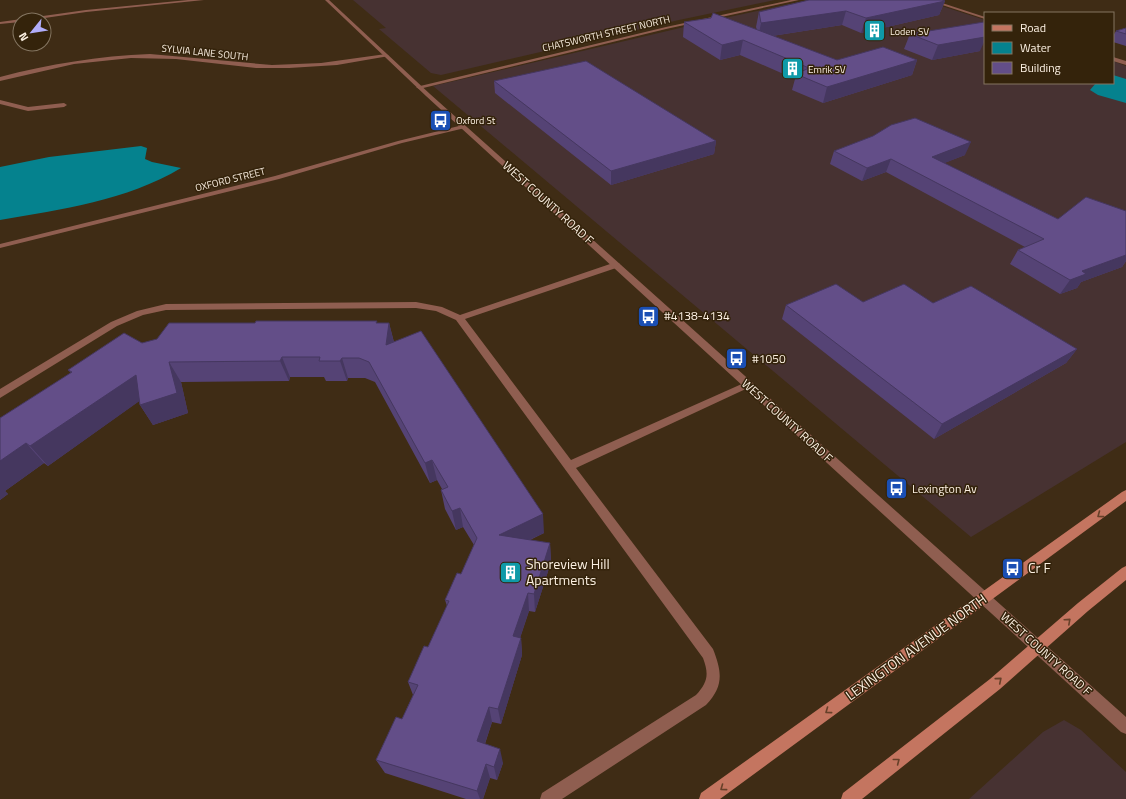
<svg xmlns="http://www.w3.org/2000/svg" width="1126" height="799" font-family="'Titillium Web',sans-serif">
<rect width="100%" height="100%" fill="#3f2c15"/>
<path fill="#473232" d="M353,0H775L679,20L441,75L431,73L379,29L386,28Z
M808,0H923L985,20V83H1113V61L1126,66V442L971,537L433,86L697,24Z
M1064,720L1081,730L1126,772V799H969L1043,732Z"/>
<path fill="#05828e" d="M1113,75L1126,79V103L1098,95L1090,90L1096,83H1113Z
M141,146L147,148L145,159L152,162L181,168C126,201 62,209 0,220V167L49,157Z"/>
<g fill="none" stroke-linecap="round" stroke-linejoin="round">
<path fill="#8f5e50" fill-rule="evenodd" d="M188,0H204L86,12L31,20H20V22L0,24V22L86,10Z
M791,0H799L666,29L419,89L416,87L666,27Z
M927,0H933L985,17V19Z
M150,54L272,65L321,63L386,54L389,56L337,65L289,68H256L176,59L131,58L74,64L0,81V77C49,64 99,56 150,54Z
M1113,57L1126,61V65L1113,61Z
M0,100L28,107L64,103L67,105L64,107L28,111L0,104Z
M463,125L465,126V128L402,143L279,179L0,248V244L275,176L398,141Z
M613,263H619L620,265L619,267L465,319L571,460L744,383L747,382L752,385L750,387L576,468L713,649C722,672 724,686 706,705L562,799H540L542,793L696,695C708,682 709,674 703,658L456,320L436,311L416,308L166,310L143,315L117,326L0,398V389L111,322L137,311L166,304L416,302L442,307L460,315Z"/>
<path fill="#8f5e50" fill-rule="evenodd" d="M325,0H329L430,94L1126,717V734L1121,732L426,96Z"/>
<path fill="#c47560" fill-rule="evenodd" d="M1126,490V501L720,799H699L701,793L1122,492Z
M1126,566V580L1088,611L1000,689L862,799H841L843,793L990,679L1078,603L1122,568Z"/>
</g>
<path fill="#554375" d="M945,1L939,15L861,33L842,25L772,36L837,60H917L912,75L823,103L792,90L795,79L740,55L720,60L683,37L684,22L757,30L756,27L759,12Z
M1126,28V46L1113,42V36L1116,31Z
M910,34L980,51L932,60L904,49Z
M494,81L716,141L714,154L611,185L495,93Z
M834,151L965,155L944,163L1058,219L1126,211V261L1122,267L1081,282L1077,288L1060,294L1010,264L1018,250L1025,247L886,172L862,181L830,164Z
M863,302L933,303L1077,349L1066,363L934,439L782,319L786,305Z
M255,323H389L394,342L544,533L530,540L550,543L551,562L535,612L529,611L520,638H521L522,655L501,724L492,722L485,744L503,763L497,780L490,778L483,799H466L385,773L376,760L402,719L413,695L408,682L428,647L447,606L445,600L461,574L474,545L463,527L456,530L445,509L441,490L442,489L437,480L430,483L375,382L365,378H348L347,381H326L324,377H290L289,381L181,382L188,413L153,425L140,405L139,401L48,466L44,463L5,491L8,494L0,500V418L71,373L68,370L142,343Z"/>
<path fill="#45375f" d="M945,1L939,15L861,33L866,18Z
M846,11L842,25L758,38L761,23Z
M985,37V40L980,51L932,60L938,45Z
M743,40L740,55L720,60L722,45Z
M917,60L912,75L823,103L827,87Z
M716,141L714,154L611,185V171Z
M971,142L965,155L927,170L932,157Z
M891,159L886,172L862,181L867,168Z
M1126,255V261L1122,267L1081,282L1077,288L1060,294L1070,280L1082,271Z
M389,323L394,343L386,345Z
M1077,349L1066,363L934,439L942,424Z
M282,357L290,377L289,381L280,361Z
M342,358L348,378L347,381L340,361Z
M169,362L181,382L188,413L153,425L140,405Z
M136,375L148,395L48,466L30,446Z
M26,443L44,463L5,491L8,494L0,500V461Z
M432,460L437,480L430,483L425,463Z
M460,508L463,527L456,530L452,511Z
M543,514L544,533L501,553L499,535Z
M550,543L551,562L535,612L534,594Z
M528,593L529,611L515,653L513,636Z
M521,638L522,655L501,724L498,709Z
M489,707L492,722L481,755L477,741Z
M500,749L503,763L497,780L494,767Z
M486,764L490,778L483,799H480L477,791Z"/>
<path fill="#634e88" stroke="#45375f" d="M809,0H942L945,1L866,18L846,11L761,23L759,12Z
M713,13L837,60L883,47L917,60L827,87L796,74L809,68L743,40L722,45L684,22L711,18Z
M984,22L985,28V37L938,45L910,34Z
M1126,28V34L1116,31Z
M586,61L716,141L611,171L494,81Z
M915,118L971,142L932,157L1058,219L1086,197L1126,211V255L1082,271L1086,274L1070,280L1018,250L1044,239L891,159L867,168L834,151L873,136L891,125Z
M836,284L863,302L904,284L933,303L971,286L1077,349L942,424L786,305Z
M256,321H377L376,323H389L386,345L421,331L543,514L499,535L550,543L534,594L528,593L513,636L521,638L498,709L489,707L477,741L500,749L494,767L486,764L477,791L376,760L396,717L402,719L418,685L408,682L424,646L428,647L449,601L445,600L457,573L461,574L477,538L460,508L452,511L441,490L448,487L432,460L425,463L369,362L359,358H342L340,361H319L320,357H282L280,361L169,362L177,393L140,405L136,375L30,446L26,443L0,461V418L72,372L68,370L124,333L142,343L157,339L169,323H255Z"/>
<defs><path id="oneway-chevron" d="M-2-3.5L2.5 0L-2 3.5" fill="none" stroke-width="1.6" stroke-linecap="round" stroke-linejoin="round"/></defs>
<g stroke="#664029">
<use href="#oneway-chevron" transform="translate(1100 515) rotate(143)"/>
<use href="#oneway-chevron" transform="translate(1068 621) rotate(-42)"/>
<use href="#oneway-chevron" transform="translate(999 680) rotate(-40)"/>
<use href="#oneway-chevron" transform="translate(828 711) rotate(144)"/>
<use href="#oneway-chevron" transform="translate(897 761) rotate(-38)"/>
<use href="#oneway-chevron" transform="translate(723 788) rotate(144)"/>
</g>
<defs>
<symbol id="building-square" viewBox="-11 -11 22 22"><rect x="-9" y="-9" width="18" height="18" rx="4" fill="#0f9aa8" stroke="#34230b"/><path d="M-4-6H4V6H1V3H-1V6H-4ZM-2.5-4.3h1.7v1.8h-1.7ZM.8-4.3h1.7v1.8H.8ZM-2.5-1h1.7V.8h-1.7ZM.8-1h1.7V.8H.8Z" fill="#fff"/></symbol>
<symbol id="bus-square" viewBox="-11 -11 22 22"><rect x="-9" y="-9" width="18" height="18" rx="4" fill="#1a4fb4" stroke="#34230b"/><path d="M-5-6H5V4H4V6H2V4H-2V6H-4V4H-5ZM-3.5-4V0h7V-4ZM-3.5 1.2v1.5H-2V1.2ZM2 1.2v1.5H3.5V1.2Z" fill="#fff"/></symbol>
</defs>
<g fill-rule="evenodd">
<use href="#building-square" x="862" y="18" width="25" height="25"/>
<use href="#building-square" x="780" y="56" width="25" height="25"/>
<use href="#bus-square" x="428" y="108" width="25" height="25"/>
<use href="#bus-square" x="636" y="304" width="25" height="25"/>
<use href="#bus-square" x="724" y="346" width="25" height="25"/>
<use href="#bus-square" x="884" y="476" width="25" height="25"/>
<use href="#bus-square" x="1000" y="556" width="25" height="25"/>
<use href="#building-square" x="498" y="560" width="25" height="25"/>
</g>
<g text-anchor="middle" stroke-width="3" stroke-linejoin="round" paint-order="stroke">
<g font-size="10" fill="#fcf0e2" stroke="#34230b" text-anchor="start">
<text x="890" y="35">Loden SV</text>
<text x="808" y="73">Emrik SV</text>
<text x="456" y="124">Oxford St</text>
</g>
<g font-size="10" fill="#fcf0e2" stroke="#34230b">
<text transform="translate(606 33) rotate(-13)" y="4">CHATSWORTH STREET NORTH</text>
<text transform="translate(205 52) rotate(6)" y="4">SYLVIA LANE SOUTH</text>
<text transform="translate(230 179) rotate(-14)" y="4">OXFORD STREET</text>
</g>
<g font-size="12" fill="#fcf0e2" stroke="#34230b">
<text transform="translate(548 203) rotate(42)" y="4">WEST COUNTY ROAD F</text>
<text transform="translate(787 421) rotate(42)" y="4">WEST COUNTY ROAD F</text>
<text transform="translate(1046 654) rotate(42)" y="4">WEST COUNTY ROAD F</text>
</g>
<g font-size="12" fill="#fcf0e2" stroke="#34230b" text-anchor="start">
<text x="664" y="320">#4138-4134</text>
<text x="752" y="363">#1050</text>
<text x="912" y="493">Lexington Av</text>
</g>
<g font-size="14" fill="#fcf0e2" stroke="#34230b" text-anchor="start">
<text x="526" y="569">Shoreview Hill<tspan x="526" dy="16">Apartments</tspan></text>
<text x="1028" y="573">Cr F</text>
</g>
<g font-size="14" fill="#fcf0e2" stroke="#34230b">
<text transform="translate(916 647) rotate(-36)" y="5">LEXINGTON AVENUE NORTH</text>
</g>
</g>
<rect x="984" y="12" width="130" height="72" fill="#34230b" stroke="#847561"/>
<rect x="992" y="25" width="20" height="6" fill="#c47560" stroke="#847561"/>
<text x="1020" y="32" font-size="12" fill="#fcf0e2">Road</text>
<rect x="992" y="42" width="20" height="12" fill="#05828e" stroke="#847561"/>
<text x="1020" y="52" font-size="12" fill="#fcf0e2">Water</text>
<rect x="992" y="62" width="20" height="12" fill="#634e88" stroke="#847561"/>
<text x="1020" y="72" font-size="12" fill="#fcf0e2">Building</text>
<g transform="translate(32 32) rotate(240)"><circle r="19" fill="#34230b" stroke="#847561"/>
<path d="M0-3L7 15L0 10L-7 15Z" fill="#b1adfa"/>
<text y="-6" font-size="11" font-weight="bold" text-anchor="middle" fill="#fcf0e2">N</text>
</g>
</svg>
